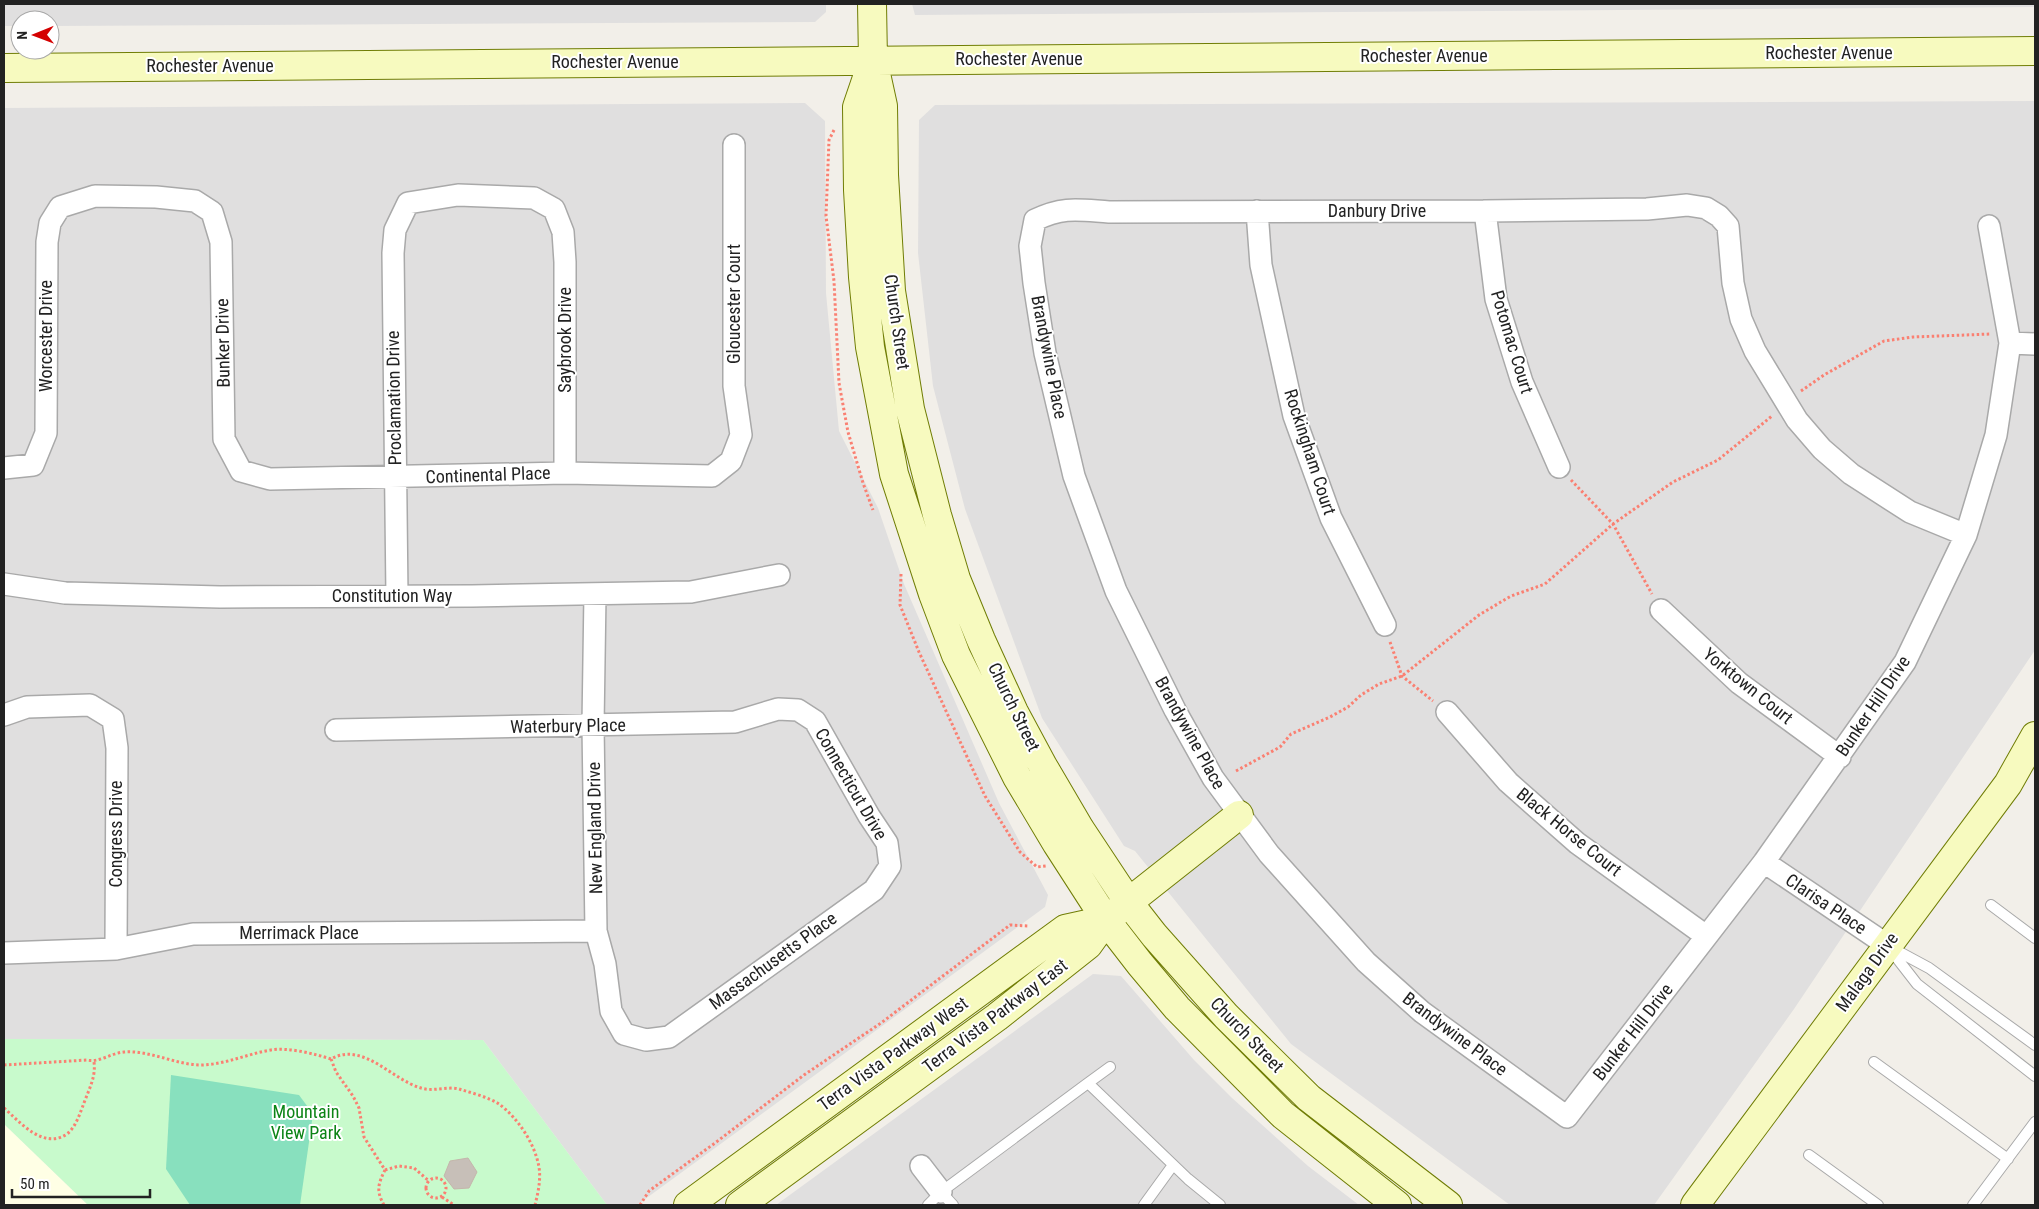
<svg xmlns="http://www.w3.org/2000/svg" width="2039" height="1209" font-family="'Roboto Condensed',sans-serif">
<rect width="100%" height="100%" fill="#f2efe9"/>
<path fill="#e0dfdf" d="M4,4H826V12L815,22L50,26V20H20V26H4Z
M912,4H2035V7L915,15Z
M2035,101V650L1794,1009L1654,1205H1510L1291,1044L1135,851L1124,846L1042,718L965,509L933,386L918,253L919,120L935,105Z
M805,103L825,121L826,293L839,431L878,508L904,584L999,803L1048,895L1045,907L637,1205H607L483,1040L4,1039V108Z
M1093,974L1121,976L1194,1060L1232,1098L1308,1166L1359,1205H776Z"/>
<path fill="#ffffe5" d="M4,1124L88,1205H4Z"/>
<path fill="#c8facc" d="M4,1039L483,1040L607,1205H88L4,1124Z"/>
<path fill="#88e0be" d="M171,1075L299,1095L313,1114L300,1205H190L166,1169Z"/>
<path fill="#c7bfb8" stroke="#c4b6ab" d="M468,1158L477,1172L469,1188L454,1189L444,1176L450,1161Z"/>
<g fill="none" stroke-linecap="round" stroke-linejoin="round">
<defs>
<path id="lane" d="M1991,905L2035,938
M1890,947L1929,968L2035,1045
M1889,948L1917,984L2035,1076
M1874,1062L2008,1159
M1088,1083L1110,1067
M1809,1155L1878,1205
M941,1192L953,1205
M928,1205L941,1192L1088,1083L1188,1179L1220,1205
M1144,1205L1173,1165
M1973,1205L2035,1122"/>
<path id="street" d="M1257,211L1261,265L1294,416L1331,518L1385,625
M1485,211L1496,299L1522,382L1559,467
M2010,343L2035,344
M4,468L33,465L46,433L47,242L50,223L60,207L95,196L156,197L195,201L212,212L221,242L224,439L241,471L270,479L565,473L712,476L731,461L741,435L734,386V145
M1966,535L1910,512L1851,474L1822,449L1797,420L1755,351L1741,319L1733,283L1728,226L1719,216L1706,208L1687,205L1647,209L1485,211L1109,212C1079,210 1064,206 1035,220L1030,246L1034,283L1045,353L1074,476L1116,591L1175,710L1213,778L1269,854L1366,962L1422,1012L1567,1117L1764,862L1905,662L1966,535L1996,435L2010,343L1989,226
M4,584L65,593L220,597L472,596L691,592L779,575
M397,596L393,253L395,230L408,203L458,195L534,198L554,209L563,232L565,262V473
M1661,610L1739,683L1840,757
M1447,712L1508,782L1577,843L1706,936
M4,715L27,707L90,705L113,719L117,748L116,949
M336,730L735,722L778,709L798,710L815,721L869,816L887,843L890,866L874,890L669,1037L646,1040L624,1034L611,1011L605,964L596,931L593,725L595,594
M1764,862L1887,945
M4,953L116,949L193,934L596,931
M921,1166L941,1192"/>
<path id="secondary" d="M872,4L873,60L883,106L884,175L891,291L910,409L937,515L956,579L981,640L1014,712L1043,766L1080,829L1129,903L1154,935L1226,1016L1309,1098L1448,1205
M873,60L857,107L858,190L863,277L870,347L894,474L933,594L956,655L1017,777L1057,844L1106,920L1140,964L1177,1008L1283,1115L1397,1205
M4,68L2035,51
M688,1205L1065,929L1106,920
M740,1205L997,1017L1088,945L1106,920L1239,815
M1695,1205L2008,784L2035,736"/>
</defs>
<use href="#lane" stroke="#a9a9a9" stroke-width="12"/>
<use href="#street" stroke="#a9a9a9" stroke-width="24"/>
<use href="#secondary" stroke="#707d05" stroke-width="30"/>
<path stroke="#fa8072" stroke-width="3" stroke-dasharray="2.5 2.5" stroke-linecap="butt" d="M834,130L829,140L826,216L834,281L839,383L848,432L863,483L873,510
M1801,391L1824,375L1884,341L1913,337L1991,334
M1571,480L1613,524L1652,594
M901,574L900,605L919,652L985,796L1020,852L1037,867L1046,866
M1390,642L1402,676L1433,701
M1236,771L1280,747L1291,734L1330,717L1348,707L1361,695L1379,684L1402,676L1479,615L1511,596L1545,584L1613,524L1673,482L1718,460L1772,416
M331,1059L336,1072L353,1096L359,1108L364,1137L385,1170
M4,1065L87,1060C99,1063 111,1053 124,1052C149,1050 174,1064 199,1065C225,1065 246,1054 271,1050C288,1047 315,1054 331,1059C363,1041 392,1080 421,1088C434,1092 447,1086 459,1089C472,1093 488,1097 499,1104C518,1118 535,1144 539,1167C541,1180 538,1193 535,1205
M4,1108C20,1122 43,1150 67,1134C76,1127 80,1113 84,1103C89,1089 96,1077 94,1062
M385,1170L399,1166L414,1168L429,1181
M426 1188a10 10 0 1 1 20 0a10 10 0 1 1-20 0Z
M442,1197L454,1205
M384,1205C376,1191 378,1184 385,1170
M640,1205L649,1191L715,1143L804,1075L881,1023L1010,925L1029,926"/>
<use href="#lane" stroke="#fff" stroke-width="10"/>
<use href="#street" stroke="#fff" stroke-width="21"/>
<use href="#secondary" stroke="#f7fabf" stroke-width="28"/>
</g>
<g text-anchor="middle" stroke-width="4" stroke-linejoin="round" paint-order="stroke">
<g font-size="18" fill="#222" stroke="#fff">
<text x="1829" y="59">Rochester Avenue</text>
<text x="1424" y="62">Rochester Avenue</text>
<text x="1019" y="65">Rochester Avenue</text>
<text x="615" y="68">Rochester Avenue</text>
<text x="210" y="72">Rochester Avenue</text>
<text x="1377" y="217">Danbury Drive</text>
<text transform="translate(734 304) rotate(-90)" y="6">Gloucester Court</text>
<text transform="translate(897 322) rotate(82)" y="6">Church Street</text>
<text transform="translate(46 336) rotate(-90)" y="6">Worcester Drive</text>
<text transform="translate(565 340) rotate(-90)" y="6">Saybrook Drive</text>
<text transform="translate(1512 342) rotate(73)" y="6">Potomac Court</text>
<text transform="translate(223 343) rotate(-91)" y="6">Bunker Drive</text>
<text transform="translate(1049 357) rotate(79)" y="6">Brandywine Place</text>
<text transform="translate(394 398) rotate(-91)" y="6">Proclamation Drive</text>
<text transform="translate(1310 452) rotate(72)" y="6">Rockingham Court</text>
<text transform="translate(488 475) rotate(-2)" y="6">Continental Place</text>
<text x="392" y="602">Constitution Way</text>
<text transform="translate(1748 686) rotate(39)" y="6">Yorktown Court</text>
<text transform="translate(1873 706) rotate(-56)" y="6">Bunker Hill Drive</text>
<text transform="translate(1014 707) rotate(64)" y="6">Church Street</text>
<text transform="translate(568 726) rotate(-1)" y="6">Waterbury Place</text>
<text transform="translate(1190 733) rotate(61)" y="6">Brandywine Place</text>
<text transform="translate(851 784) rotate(60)" y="6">Connecticut Drive</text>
<text transform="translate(595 828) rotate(-91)" y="6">New England Drive</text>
<text transform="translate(1569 832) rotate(39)" y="6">Black Horse Court</text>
<text transform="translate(116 834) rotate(-90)" y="6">Congress Drive</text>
<text transform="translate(1826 904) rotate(34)" y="6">Clarisa Place</text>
<text x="299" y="939">Merrimack Place</text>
<text transform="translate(773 961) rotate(-36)" y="6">Massachusetts Place</text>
<text transform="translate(1867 972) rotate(-54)" y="6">Malaga Drive</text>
<text transform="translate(995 1016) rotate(-37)" y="6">Terra Vista Parkway East</text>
<text transform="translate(1633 1032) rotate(-52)" y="6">Bunker Hill Drive</text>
<text transform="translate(1455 1034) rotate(37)" y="6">Brandywine Place</text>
<text transform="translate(1247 1035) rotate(46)" y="6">Church Street</text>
<text transform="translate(893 1054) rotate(-36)" y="6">Terra Vista Parkway West</text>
</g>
<g font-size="18" fill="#0c8416" stroke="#fff">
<text x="306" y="1118">Mountain<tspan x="306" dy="21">View Park</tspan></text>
</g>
</g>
<rect width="2039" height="1209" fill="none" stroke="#222222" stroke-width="10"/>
<g transform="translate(35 35) rotate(269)"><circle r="24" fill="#ffffff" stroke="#a7a7a7"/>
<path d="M0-4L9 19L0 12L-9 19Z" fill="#d40000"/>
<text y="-8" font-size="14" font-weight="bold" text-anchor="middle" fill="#222222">N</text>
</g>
<path d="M12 1189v8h138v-8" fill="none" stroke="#222222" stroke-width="2.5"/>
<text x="20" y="1189" font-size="15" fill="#222222" stroke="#ffffff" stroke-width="4" paint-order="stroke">50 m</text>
</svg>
